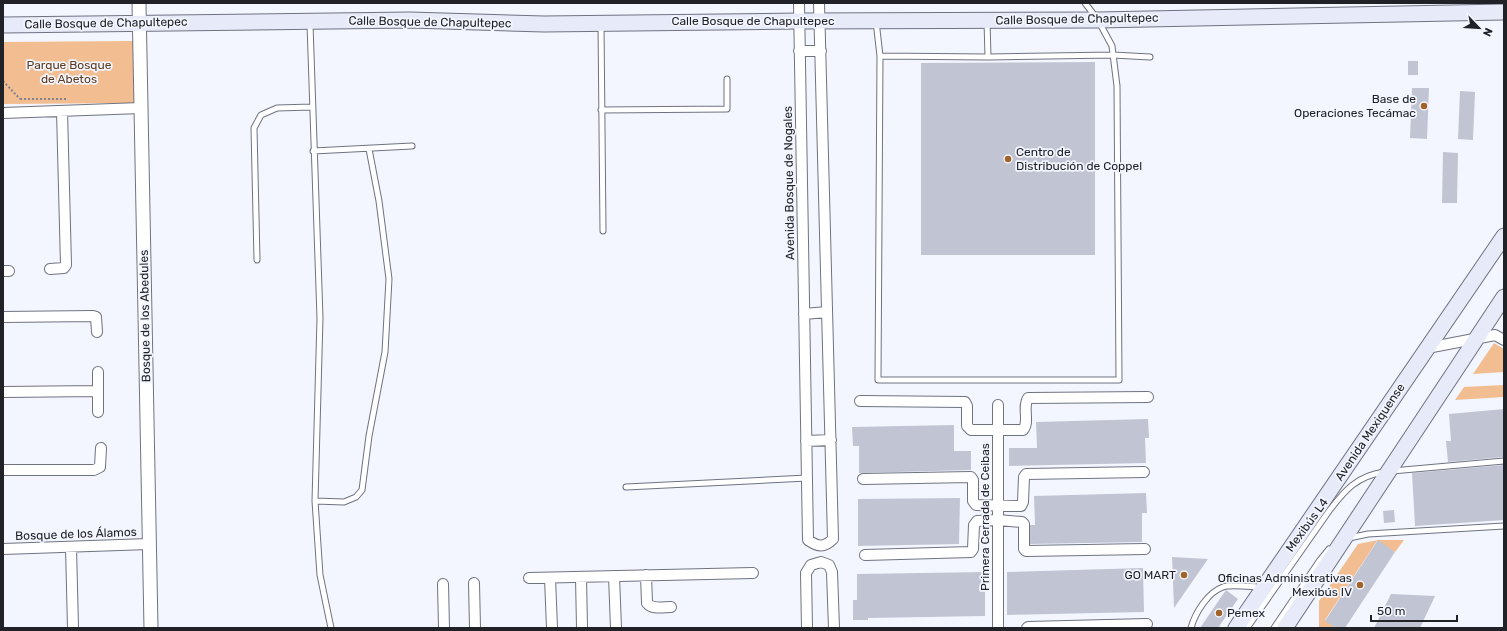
<svg xmlns="http://www.w3.org/2000/svg" width="1507" height="631" font-family="Rubik,sans-serif">
<rect width="100%" height="100%" fill="#f3f6ff"/>
<path fill="#f1bd91" d="M135,41V103L3,104V42Z
M1494,343L1504,349V372L1473,374Z
M1504,385V397L1455,400L1464,387Z
M1378,540H1404L1395,552L1377,541L1325,620L1336,628H1319V601L1358,544Z"/>
<path fill="#c1c5d3" d="M1408,61H1418V75H1408Z
M1095,62V255H921V63Z
M1412,88H1429L1427,139L1410,138Z
M1460,91L1475,92L1473,140L1458,139Z
M1443,152L1458,153L1457,203H1442Z
M1504,409V457L1448,462L1446,441H1451L1449,414Z
M1148,419L1149,438H1145L1146,463L1009,466V448H1037L1036,422Z
M954,425V451H971V470L859,473V446H853L852,427Z
M1504,465V520L1415,526L1412,473Z
M1146,493L1147,513H1142V542L1030,544V525H1035L1034,496Z
M960,498L959,544L858,546V499Z
M1394,510L1395,522L1384,523L1383,511Z
M1378,540L1395,552L1345,628H1336L1325,621Z
M1172,557L1208,559L1174,608Z
M1143,568L1144,612L1007,615V572Z
M985,572V616L868,618V620H853V600H857V574Z
M1226,590L1238,599L1218,628H1200Z
M1391,594L1435,596L1420,628H1374Z"/>
<g fill="none" stroke-linecap="round" stroke-linejoin="round">
<defs>
<path id="service" d="M876,21L880,56L988,57L1113,55L1150,57
M987,21L988,57
M310,24L320,318L315,501L320,575L331,628
M601,24L603,231
M880,56L878,380H1119L1117,86L1112,46L1098,20L1085,3
M601,110L727,109V79
M313,151L412,146
M257,260L254,128L261,115L277,108L312,107
M1392,471L1504,461
M626,487L807,478
M315,501L344,502L356,497L362,490L369,436L385,352L389,279L379,201L369,149
M1349,538L1368,534L1504,526
M1191,628C1195,613 1208,592 1223,587C1230,584 1253,587 1262,587
M1247,628L1329,511C1345,490 1357,476 1384,472
M1274,628L1320,560L1329,549"/>
<path id="minor" d="M799,3L808,540C818,547 824,548 833,539L819,3
M799,51H821
M3,113L141,108
M50,269L64,268L66,265L62,111
M3,271H9
M804,314L827,312
M3,317L93,316L96,317L97,332
M1427,348L1495,335L1504,340
M3,392L98,391
M860,401L965,402L967,406V426L971,430H1023C1030,422 1022,407 1028,398L1148,397
M998,405V628
M98,412V372
M806,441L831,440
M3,470H94L100,467L101,448
M863,479L971,477L973,480V501L976,505L1021,506L1023,502L1024,477L1026,474L1144,472
M71,547L73,628
M3,549L149,544
M865,555L971,552L973,549L974,525L977,521L998,520L1022,522L1024,524V549L1026,551L1145,549
M646,575L647,603C652,610 663,607 671,607
M614,576L616,628
M581,577L582,628
M529,578L753,573
M550,578L552,628
M474,583L475,628
M443,584L444,628
M807,628L806,573L811,565L821,562L829,565L832,572L834,628
M1027,628L1028,627L1147,624"/>
<path id="tertiary" d="M139,3L151,628"/>
<path id="secondary" d="M3,25L410,20L544,24L799,21L1098,20L1504,12
M1236,628L1504,236
M1285,628L1504,297"/>
</defs>
<use href="#service" stroke="#6f7380" stroke-width="7"/>
<use href="#minor" stroke="#6f7380" stroke-width="12"/>
<use href="#tertiary" stroke="#6f7380" stroke-width="15"/>
<use href="#secondary" stroke="#6f7380" stroke-width="17"/>
<path stroke="#81838a" stroke-width="2" stroke-dasharray="2 2" stroke-linecap="butt" d="M3,81L20,99
M20,99H67"/>
<use href="#service" stroke="#fff" stroke-width="5"/>
<use href="#minor" stroke="#fff" stroke-width="10"/>
<use href="#tertiary" stroke="#fff" stroke-width="13"/>
<use href="#secondary" stroke="#e7eaf9" stroke-width="15"/>
</g>
<g fill="#a16428" stroke="#f3f6ff" stroke-width="1.5">
<circle cx="1424" cy="106" r="4"/>
<circle cx="1008" cy="159" r="4"/>
<circle cx="1184" cy="575" r="4"/>
<circle cx="1360" cy="585" r="4"/>
<circle cx="1219" cy="613" r="4"/>
</g>
<g text-anchor="middle" stroke-width="3.5" stroke-linejoin="round" paint-order="stroke">
<g font-size="12" fill="#212228" stroke="#f3f6ff">
<text transform="translate(1077 19) rotate(-1)" y="4">Calle Bosque de Chapultepec</text>
<text x="753" y="25">Calle Bosque de Chapultepec</text>
<text transform="translate(430 22) rotate(1)" y="4">Calle Bosque de Chapultepec</text>
<text transform="translate(106 23) rotate(-1)" y="4">Calle Bosque de Chapultepec</text>
<text transform="translate(789 183) rotate(-91)" y="4">Avenida Bosque de Nogales</text>
<text transform="translate(145 316) rotate(-91)" y="4">Bosque de los Abedules</text>
<text transform="translate(1370 432) rotate(-56)" y="4">Avenida Mexiquense</text>
<text transform="translate(985 517) rotate(-90)" y="4">Primera Cerrada de Ceibas</text>
<text transform="translate(1307 525) rotate(-54)" y="4">Mexibús L4</text>
<text transform="translate(76 534) rotate(-2)" y="4">Bosque de los Álamos</text>
</g>
<g font-size="12" fill="#5d3c1f" stroke="#f3f6ff">
<text x="69" y="69">Parque Bosque<tspan x="69" dy="14">de Abetos</tspan></text>
</g>
<g font-size="12" fill="#212228" stroke="#f3f6ff" text-anchor="end">
<text x="1416" y="103">Base de<tspan x="1416" dy="14">Operaciones Tecámac</tspan></text>
<text x="1016" y="156" text-anchor="start">Centro de<tspan x="1016" dy="14">Distribución de Coppel</tspan></text>
<text x="1176" y="579">GO MART</text>
<text x="1352" y="582">Oficinas Administrativas<tspan x="1352" dy="14">Mexibús IV</tspan></text>
<text x="1227" y="617" text-anchor="start">Pemex</text>
</g>
</g>
<rect width="1507" height="631" fill="none" stroke="#212228" stroke-width="8"/>
<g transform="translate(1479 28) rotate(115)" stroke="#f3f6ff" stroke-width="3" paint-order="stroke">
<path d="M0-3L7 15L0 10L-7 15Z" fill="#212228"/>
<text y="-6" font-size="11" font-weight="bold" text-anchor="middle" fill="#212228">N</text>
</g>
<path d="M1371 615v6h86v-6" fill="none" stroke="#212228" stroke-width="2"/>
<text x="1377" y="615" font-size="12" fill="#212228" stroke="#f3f6ff" stroke-width="3" paint-order="stroke">50 m</text>
</svg>
